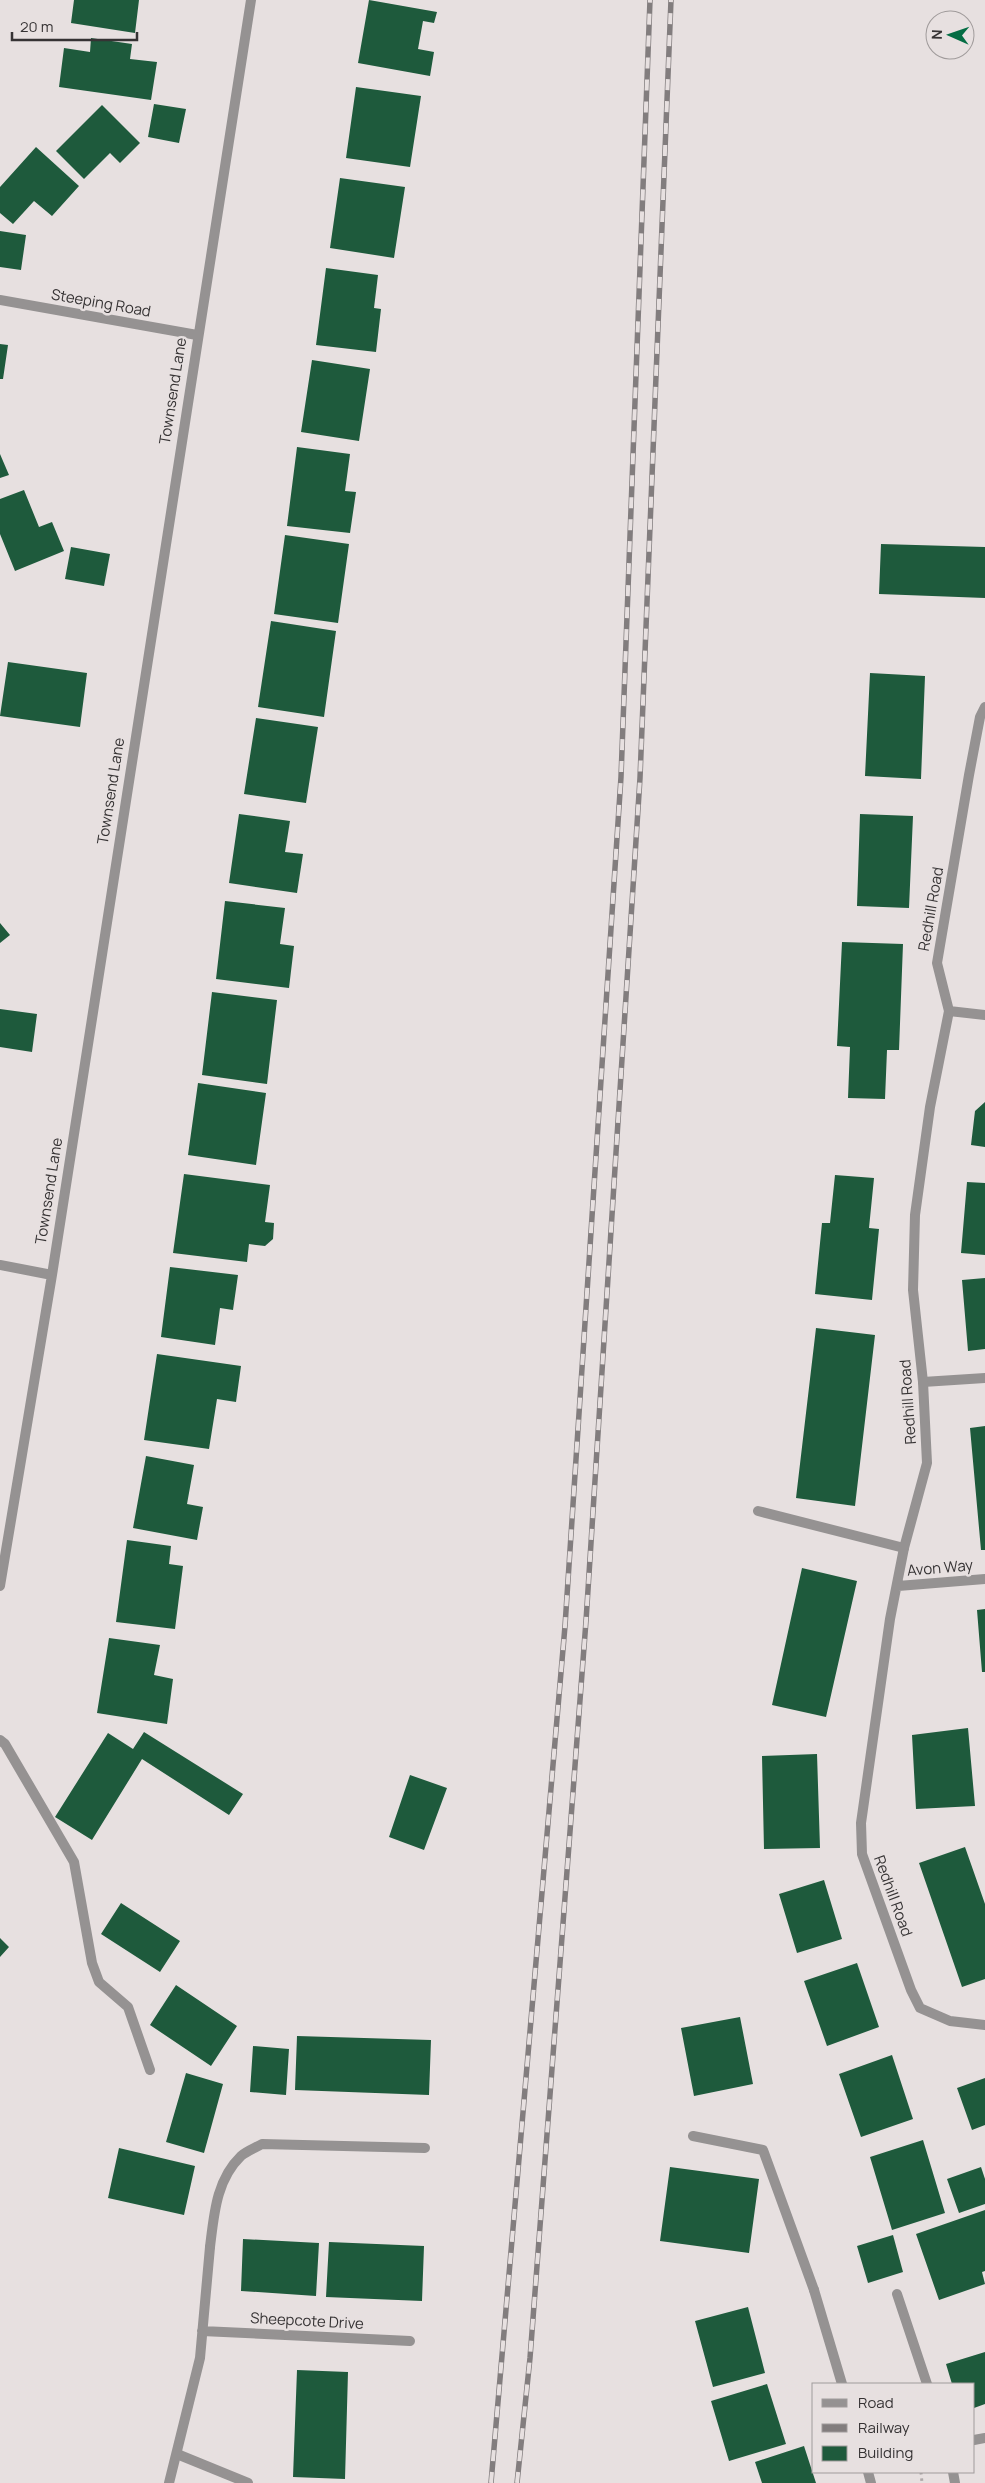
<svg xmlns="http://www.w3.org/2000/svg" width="985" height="2483" font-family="Manrope,sans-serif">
<rect width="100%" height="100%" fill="#e7e0e0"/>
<path fill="#1e5a3c" d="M74,0H139L135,33L71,23Z
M369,0L437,12L434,23L423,21L418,49L434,52L430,76L358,63Z
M91,38L132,44L130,59L157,62L151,100L59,87L64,48L90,52Z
M356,87L421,96L410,167L346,158Z
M154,104L186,109L179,143L148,137Z
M102,105L140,143L120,163L110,153L84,179L56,151Z
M36,147L79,186L52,216L34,201L13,224L0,213V187Z
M340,178L405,187L394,258L330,248Z
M0,231L26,235L21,270L0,267Z
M326,268L378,275L374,308L381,309L376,352L316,345Z
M0,344L8,345L3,379H0Z
M312,360L370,369L359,441L301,432Z
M297,447L350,454L345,491L356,492L350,533L287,526Z
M0,454L9,475L0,478Z
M24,490L39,527L52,522L64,551L15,571L0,534V499Z
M285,535L349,544L338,623L274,614Z
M881,544L985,547V598L879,594Z
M71,547L110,554L104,586L65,579Z
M271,621L336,631L324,717L258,707Z
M8,662L87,673L80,727L0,716Z
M870,673L925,676L921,779L865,776Z
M256,718L318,727L306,803L244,794Z
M239,814L290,821L285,852L303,854L297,893L229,883Z
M860,814L913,816L909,908L857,906Z
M225,901L285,908L280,944L294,946L289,988L216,979Z
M0,923L10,935L0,943Z
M842,942L903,944L899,1050H887L885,1099L848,1098L850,1047L837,1046Z
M212,992L277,1000L267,1084L202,1075Z
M0,1009L37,1014L32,1052L0,1047Z
M198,1083L266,1093L256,1165L188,1155Z
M985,1102V1147L971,1145L975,1111Z
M184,1174L270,1185L265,1222L274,1223L273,1239L265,1246L249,1244L247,1262L173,1253Z
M835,1175L874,1178L869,1228L879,1229L872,1300L815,1294L822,1223H830Z
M967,1182L985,1183V1255L961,1253Z
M170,1267L238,1275L233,1310L220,1308L215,1345L161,1337Z
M985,1278V1349L968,1351L962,1280Z
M816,1328L875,1335L855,1506L796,1498Z
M157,1354L241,1366L236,1402L217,1399L209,1449L144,1440Z
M985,1426V1550H981L970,1428Z
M146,1456L194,1465L187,1504L203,1507L197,1540L133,1528Z
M127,1540L171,1546L169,1564L183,1566L175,1629L116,1622Z
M802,1568L857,1581L826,1717L772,1705Z
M985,1609V1672H982L977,1610Z
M109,1638L160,1645L154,1675L173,1679L167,1724L97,1713Z
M968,1728L975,1806L916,1809L912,1735Z
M144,1732L243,1794L229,1815L142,1759L92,1840L55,1817L108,1733L133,1749Z
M817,1754L820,1848L764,1849L762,1756Z
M410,1775L447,1788L424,1850L389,1837Z
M965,1847L985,1904V1979L962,1987L919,1863Z
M824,1880L842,1939L797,1953L779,1894Z
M121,1903L180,1941L160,1972L101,1934Z
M0,1938L9,1947L0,1957Z
M857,1963L879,2027L827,2046L804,1981Z
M176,1985L237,2026L211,2066L150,2025Z
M740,2017L753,2084L694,2096L681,2028Z
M297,2036L431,2040L429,2095L295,2090Z
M253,2046L289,2049L286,2095L250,2092Z
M892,2055L913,2119L861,2137L839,2074Z
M186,2073L223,2084L204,2153L166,2142Z
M985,2078V2125L972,2130L957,2088Z
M923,2140L945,2213L892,2230L870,2157Z
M119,2148L195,2166L184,2215L108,2198Z
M670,2167L759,2179L749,2253L660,2241Z
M981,2167L985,2179V2204L959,2213L947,2179Z
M985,2210V2271L982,2272L985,2284L939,2300L916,2234Z
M893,2235L903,2272L868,2283L857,2246Z
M243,2239L319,2243L316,2296L241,2291Z
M329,2242L424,2246L422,2301L326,2297Z
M748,2307L765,2373L713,2387L695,2321Z
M985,2352V2404L974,2408V2384H952L946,2364Z
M297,2370L348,2372L345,2479L293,2477Z
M767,2384L786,2444L729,2461L711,2401Z
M804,2446L816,2483H762L755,2462Z"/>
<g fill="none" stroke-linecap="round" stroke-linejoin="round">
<path stroke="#afa9a9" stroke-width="3" stroke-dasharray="2.5 4" stroke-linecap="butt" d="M921,2472L922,2483"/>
<path stroke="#959292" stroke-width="10" d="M923,1382L985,1378
M758,1511L904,1548
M693,2136L763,2150L814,2290
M210,2247C214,2215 216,2180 241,2156C247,2151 255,2148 262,2144L425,2148
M177,2454L248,2483"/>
<path stroke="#959292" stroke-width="10" d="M0,300L197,335
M985,707L980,717L969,775L937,963L949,1011L930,1107L915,1215L913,1290L923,1382L927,1463L904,1548L890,1619L861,1823L862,1854L911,1990L920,2008L950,2021L985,2025
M949,1011L985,1015
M0,1265L52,1275
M0,1586L52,1275L251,0
M898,1586L985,1579
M0,1740L5,1744L74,1862L92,1963L99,1982L128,2007L150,2070
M814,2290L842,2384
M897,2294L927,2384
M202,2331L410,2341
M974,2440L985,2438
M868,2472L871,2483
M953,2472L955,2483
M169,2483L200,2358L210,2247"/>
<defs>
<path id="rail" d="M491,2483L565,1626L621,777L650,0
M517,2483L530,2358L586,1621L640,778L671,0"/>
</defs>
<use href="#rail" stroke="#827d7e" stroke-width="5.5"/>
<use href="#rail" stroke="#e7e0e0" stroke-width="4" stroke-dasharray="11" stroke-linecap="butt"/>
</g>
<g text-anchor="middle" stroke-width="5" stroke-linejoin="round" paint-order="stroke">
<g font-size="15" fill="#363334" stroke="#e7e0e0">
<text transform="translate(101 303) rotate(10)" y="5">Steeping Road</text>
<text transform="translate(173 391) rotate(-81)" y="5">Townsend Lane</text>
<text transform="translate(111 791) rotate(-81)" y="5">Townsend Lane</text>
<text transform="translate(931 909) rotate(-80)" y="5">Redhill Road</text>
<text transform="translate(49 1191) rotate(-81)" y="5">Townsend Lane</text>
<text transform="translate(908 1402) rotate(-94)" y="5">Redhill Road</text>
<text transform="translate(940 1568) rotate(-5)" y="5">Avon Way</text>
<text transform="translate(893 1896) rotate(70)" y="5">Redhill Road</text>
<text transform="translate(307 2321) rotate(3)" y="5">Sheepcote Drive</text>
</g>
</g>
<rect x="812" y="2383" width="162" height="90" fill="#e7e0e0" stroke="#a09b9b"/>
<rect x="822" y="2399" width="25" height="8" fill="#959292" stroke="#a09b9b"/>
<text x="858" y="2408" font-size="15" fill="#363334">Road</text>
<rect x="822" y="2424" width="25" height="8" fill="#827d7e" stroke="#a09b9b"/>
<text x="858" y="2433" font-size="15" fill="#363334">Railway</text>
<rect x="822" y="2446" width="25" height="15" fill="#1e5a3c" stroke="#a09b9b"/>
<text x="858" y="2458" font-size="15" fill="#363334">Building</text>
<g transform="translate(950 35) rotate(272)"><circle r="24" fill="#e7e0e0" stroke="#a09b9b"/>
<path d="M0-4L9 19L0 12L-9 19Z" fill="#046d44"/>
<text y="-8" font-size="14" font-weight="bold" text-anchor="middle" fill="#363334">N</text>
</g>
<path d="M12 32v8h125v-8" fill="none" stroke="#363334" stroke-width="2.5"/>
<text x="20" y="32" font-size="15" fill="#363334" stroke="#e7e0e0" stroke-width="4" paint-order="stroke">20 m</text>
</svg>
